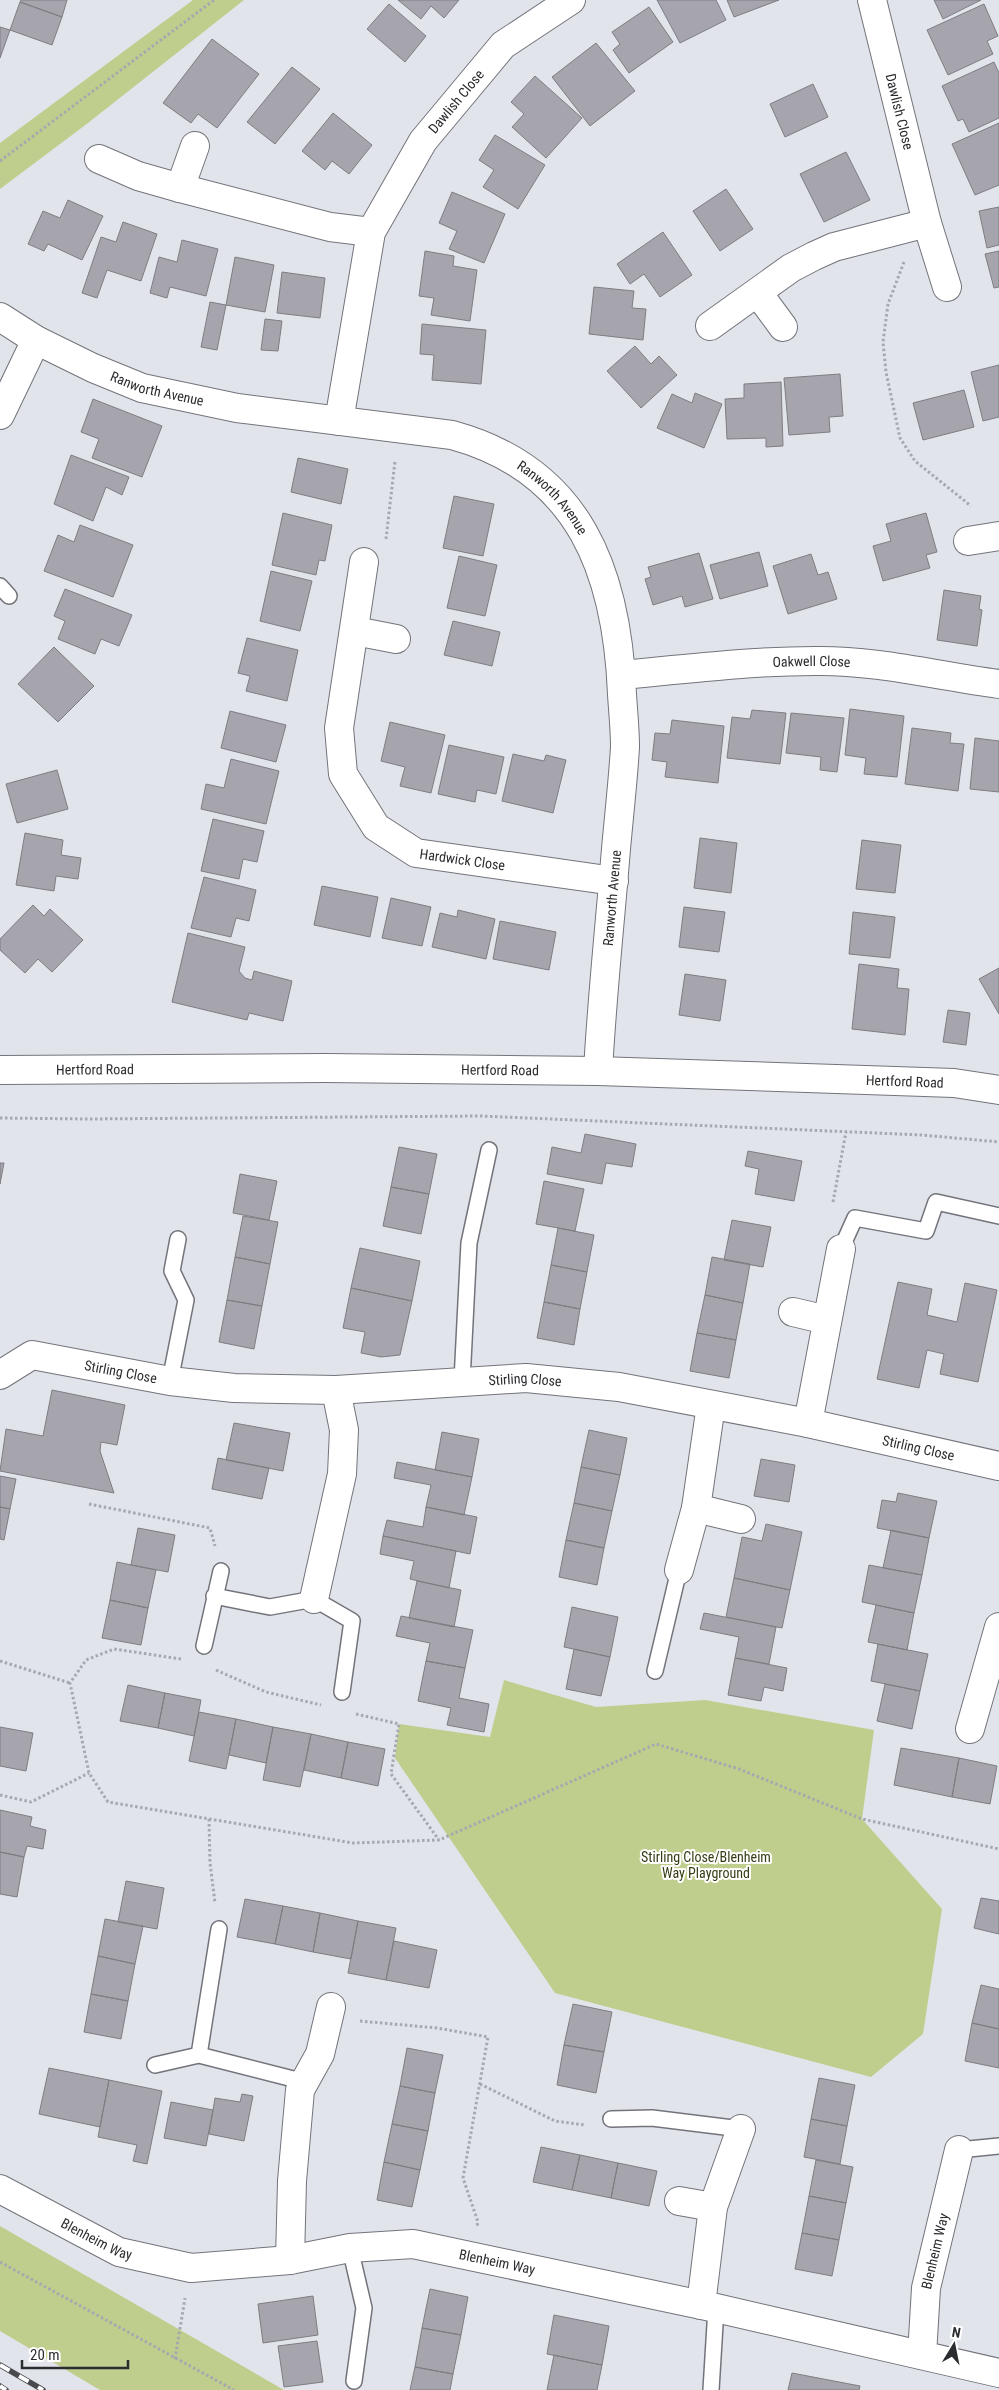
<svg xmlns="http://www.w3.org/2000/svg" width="999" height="2390" font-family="'Roboto Condensed',sans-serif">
<rect width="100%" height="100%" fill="#e2e4ec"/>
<path fill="#bfce8c" d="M193,0H244L88,123L0,189V143Z
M504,1680L596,1707L705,1700L874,1730L862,1819L942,1909L923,2034L871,2077L555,1993L395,1758L399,1724L490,1737Z
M0,2226L284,2390H100L0,2331Z"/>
<path fill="#a6a4ac" stroke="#7e7d84" d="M21,0H67L62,17L20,2Z
M398,0H459L444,18L431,6L421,19Z
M657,0H716L726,20L680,43Z
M727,0H779L734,17Z
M934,0H981L943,19Z
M20,2L62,17L52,45L10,30Z
M389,4L426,36L405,62L367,29Z
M984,4L998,36L987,41L993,54L948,75L927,30Z
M649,7L673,42L629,73L613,50L620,44L612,32Z
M0,27L10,30L0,58Z
M212,39L259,74L217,128L198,114L191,123L163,103Z
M596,43L635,91L590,126L552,77Z
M994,62L999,73V118L969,132L963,119L958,121L942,86Z
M292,67L320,89L275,144L247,122Z
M535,76L582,118L546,158L512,127L524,114L511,102Z
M813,84L828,117L785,137L770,104Z
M333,113L372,145L349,174L332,161L325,170L302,151Z
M999,123V185L975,195L952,144Z
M495,135L545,165L518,209L483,187L494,170L479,160Z
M846,152L870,200L824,222L800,174Z
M726,189L753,229L720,251L693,211Z
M452,192L505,214L484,263L449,249L457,231L439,223Z
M68,200L103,216L82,260L48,244L44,251L28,244L43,211L60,218Z
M999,207V245L987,248L979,211Z
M123,222L157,234L141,281L107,270L97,298L82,293L101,237L116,242Z
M663,232L692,275L660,297L644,274L630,284L617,264Z
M182,240L218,249L206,296L170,287L167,298L150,293L159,257L177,262Z
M425,251L454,256L453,266L477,270L470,321L431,315L434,298L419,296Z
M999,251V287L994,288L985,254Z
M235,257L274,265L265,312L226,305Z
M282,272L325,278L320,318L277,313Z
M594,287L634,291L632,308L646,309L643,340L589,334Z
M210,302L226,305L217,350L201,347Z
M265,319L282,321L278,351L261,350Z
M422,324L486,330L481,384L432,380L434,355L420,354Z
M635,346L651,364L659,356L677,375L641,408L607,371Z
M999,365V417L983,421L971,372Z
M840,374L843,416L829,417L830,432L789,435L784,378Z
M781,382L783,446L766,447V438L727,439L725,399L744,398V384Z
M964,390L974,427L923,440L913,403Z
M695,393L722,404L704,448L657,428L672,394L692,403Z
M93,399L162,426L142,477L92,458L99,439L81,432Z
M71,455L129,477L122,495L106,487L93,521L54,504Z
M298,458L348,469L341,504L291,492Z
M454,496L494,504L483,556L443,548Z
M283,513L332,525L325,561L319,560L316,575L272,565Z
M926,513L937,552L926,555L930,568L883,581L873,546L891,541L886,524Z
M80,525L133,545L113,597L44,571L58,535L74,542Z
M759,552L768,586L720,599L710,565Z
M699,553L713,599L685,607L682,596L653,605L645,579L651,577L648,567Z
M811,554L818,575L828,572L837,599L788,614L773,566Z
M459,556L497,565L485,616L447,608Z
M271,571L312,581L300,631L260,621Z
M65,589L132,615L119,646L101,639L95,654L58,639L65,621L54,616Z
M944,590L981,596L979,609L982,610L977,646L937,640Z
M453,621L500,632L492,666L444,655Z
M247,638L298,650L287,701L246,691L250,676L238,673Z
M54,647L94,686L58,722L18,684Z
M850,709L904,716L897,777L864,774L866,758L845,755Z
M752,710L786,713L780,764L727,758L732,717L750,719Z
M230,711L286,725L276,762L221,748Z
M791,713L844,718L837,772L820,770L821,757L786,753Z
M672,720L724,726L718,783L665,777L667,762L652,760L655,733L670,734Z
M390,722L445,735L431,793L400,786L405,767L381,761Z
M912,728L951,733L950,743L964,744L958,791L905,784Z
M975,738L999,741V792L970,789Z
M449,745L504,757L496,794L477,790L475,802L438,794Z
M513,754L544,761L546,755L566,760L553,813L502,801Z
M231,759L279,771L266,824L201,809L206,784L224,788Z
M57,770L68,809L17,823L6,784Z
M213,819L264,831L257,862L243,859L239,879L201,871Z
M25,833L63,840L61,855L81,858L78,879L56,876L54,891L16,885Z
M700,838L737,843L731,893L694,888Z
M862,840L901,845L895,893L856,889Z
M204,877L256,890L249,921L236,918L231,937L191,928Z
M322,886L378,897L370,937L314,925Z
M391,898L431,907L422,946L382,938Z
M33,905L44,916L50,909L83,940L52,972L38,959L25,973L0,950V939Z
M684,907L725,912L719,952L679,947Z
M458,910L495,919L486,959L432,947L440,913L457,917Z
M853,912L895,917L890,958L849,954Z
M500,921L556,932L549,970L493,959Z
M188,933L245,947L239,971L245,978L252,980L254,971L292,981L283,1021L249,1013L247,1020L172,1002Z
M859,964L899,969L897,988L909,989L905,1035L852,1029Z
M999,968V1014L979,979Z
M685,974L726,980L720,1021L679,1015Z
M948,1010L970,1013L966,1045L943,1042Z
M585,1134L636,1144L632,1167L606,1163L602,1184L547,1174L552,1147L581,1153Z
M399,1147L437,1154L429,1194L391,1187Z
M748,1151L802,1161L794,1201L755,1194L759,1169L745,1166Z
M0,1163H4L0,1184Z
M240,1174L277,1181L269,1220L233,1213Z
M544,1181L584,1189L575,1231L536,1224Z
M391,1187L429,1194L421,1234L383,1226Z
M243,1216L278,1222L270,1264L235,1257Z
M732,1220L771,1227L763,1267L724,1260Z
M558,1228L594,1235L587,1272L551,1265Z
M360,1248L420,1261L412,1301L351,1288Z
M235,1257L270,1264L262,1306L227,1300Z
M712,1257L750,1264L743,1303L705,1295Z
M551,1265L587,1272L580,1309L544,1302Z
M898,1282L932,1289L927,1315L957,1322L965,1283L997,1290L978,1382L940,1374L944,1354L927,1350L919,1388L877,1379Z
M351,1288L412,1301L400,1355L381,1357L361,1353L365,1332L343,1328Z
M705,1295L743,1303L736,1340L697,1333Z
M227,1300L262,1306L254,1349L219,1342Z
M544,1302L580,1309L574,1345L537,1338Z
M697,1333L736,1340L729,1378L690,1371Z
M52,1390L125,1405L117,1445L101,1442L100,1451L114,1493L0,1471L6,1429L43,1436Z
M234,1423L290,1433L283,1471L226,1460Z
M589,1430L627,1438L620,1475L581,1467Z
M442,1432L479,1439L472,1477L435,1470Z
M218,1458L269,1468L262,1499L212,1489Z
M761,1459L795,1465L789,1502L754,1496Z
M397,1462L472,1477L464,1515L426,1507L431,1485L394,1478Z
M581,1467L620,1475L612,1511L574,1503Z
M0,1476L16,1479L10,1509L0,1507Z
M898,1493L937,1501L929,1538L877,1528L882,1500L896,1502Z
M574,1503L612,1511L604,1548L566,1540Z
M0,1507L10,1509L4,1540L0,1539Z
M426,1507L477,1517L470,1554L383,1536L387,1520L423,1527Z
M766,1524L802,1532L790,1590L734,1578L742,1537L762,1541Z
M138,1528L175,1535L168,1572L131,1565Z
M891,1530L929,1538L922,1575L883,1568Z
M383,1536L456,1551L449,1588L410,1579L414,1561L380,1554Z
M566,1540L604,1548L597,1585L559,1577Z
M117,1562L156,1570L148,1608L110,1600Z
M869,1565L922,1575L914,1613L862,1602Z
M734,1578L790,1590L782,1628L726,1617Z
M417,1581L461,1590L454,1627L409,1618Z
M110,1600L148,1608L141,1645L102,1638Z
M876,1605L914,1613L907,1650L868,1642Z
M572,1607L618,1617L610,1657L564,1647Z
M704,1613L776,1627L769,1664L735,1658L739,1637L700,1629Z
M401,1616L473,1630L465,1668L426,1661L430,1643L396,1636Z
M878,1644L928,1654L920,1691L871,1681Z
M574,1649L610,1657L601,1696L566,1689Z
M735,1658L787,1668L783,1691L764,1687L761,1701L728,1695Z
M426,1661L465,1668L459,1698L489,1704L484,1732L447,1725L451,1708L418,1701Z
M885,1684L920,1691L912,1729L877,1721Z
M128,1685L165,1693L158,1728L120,1721Z
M165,1693L201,1700L194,1736L158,1728Z
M199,1712L236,1719L226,1769L189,1761Z
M236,1719L273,1727L266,1763L229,1755Z
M0,1727L33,1733L26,1771L0,1766Z
M273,1727L311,1734L300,1787L263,1780Z
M311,1734L348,1742L341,1778L304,1770Z
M348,1742L385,1749L378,1786L341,1778Z
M901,1748L959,1758L952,1797L894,1785Z
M959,1758L997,1766L990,1804L952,1797Z
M0,1810L32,1817L30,1826L46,1830L43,1849L27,1846L24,1857L0,1852Z
M0,1852L24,1857L17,1897L0,1894Z
M126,1881L164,1888L157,1929L118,1922Z
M981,1898L999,1901V1934L974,1928Z
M245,1899L283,1906L275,1944L237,1937Z
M283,1906L320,1913L313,1952L275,1944Z
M320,1913L358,1921L351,1959L313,1952Z
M105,1919L143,1926L135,1964L98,1956Z
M358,1921L396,1928L386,1980L348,1973Z
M394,1941L437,1950L429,1988L386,1980Z
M98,1956L135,1964L128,2001L91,1994Z
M981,1985L999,1989V2029L972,2023Z
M91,1994L128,2001L121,2039L84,2032Z
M573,2004L612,2012L604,2052L564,2045Z
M972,2023L999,2029V2068L965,2061Z
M564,2045L604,2052L596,2093L557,2085Z
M407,2048L443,2055L435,2093L400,2086Z
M49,2068L109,2080L100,2127L39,2114Z
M819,2078L855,2085L847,2126L811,2119Z
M109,2080L162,2091L147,2164L133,2161L137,2145L98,2137Z
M400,2086L435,2093L428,2131L392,2124Z
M242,2094L253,2096L244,2141L209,2134L215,2098L240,2102Z
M171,2102L213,2110L206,2146L164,2138Z
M811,2119L847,2126L840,2164L804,2157Z
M392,2124L428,2131L420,2170L384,2162Z
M541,2147L580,2155L572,2190L533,2182Z
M580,2155L618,2163L611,2198L572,2190Z
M816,2160L853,2167L846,2203L809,2196Z
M384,2162L420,2170L412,2207L377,2200Z
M618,2163L657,2171L649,2206L611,2198Z
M809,2196L846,2203L839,2240L802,2233Z
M802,2233L839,2240L832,2276L795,2269Z
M430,2289L468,2297L461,2335L422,2328Z
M313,2296L318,2335L263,2343L258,2304Z
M554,2315L609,2326L602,2365L547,2354Z
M422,2328L461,2335L453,2374L415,2367Z
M317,2341L323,2382L284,2387L278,2346Z
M554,2355L602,2365L597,2390H547Z
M415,2367L453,2374L450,2390H410Z
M792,2373L860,2386L859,2390H788Z"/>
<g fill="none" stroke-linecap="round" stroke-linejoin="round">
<defs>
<path id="service" d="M0,586L9,596
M841,1249L855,1218L926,1231L936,1202L999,1216
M170,1381L186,1300L172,1271L178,1239
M462,1381L469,1243L489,1150
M214,1596L270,1607L314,1599L352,1621L342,1692
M204,1646L221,1571
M655,1671L679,1570
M219,1929L199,2055L305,2082
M155,2065L199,2055
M611,2119L652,2118L741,2129
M959,2150L999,2146
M350,2248L364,2308L354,2381
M711,2390L716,2308"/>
<g id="minor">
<path id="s1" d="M872,0L927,223L947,287"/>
<path d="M99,159L138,176L180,188L330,227L371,232"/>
<path d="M180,188L195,146"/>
<path d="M758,293L783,327"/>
<path id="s2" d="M0,317L36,340L93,368L142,388L237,408L452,435C580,470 617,572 622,694C623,711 625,729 625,747C623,781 619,815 616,849C610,923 602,997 598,1071"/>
<path d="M710,326L791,268L814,256L834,247L927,223"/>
<path d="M0,415L36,340"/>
<path id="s3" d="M339,421L371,232L423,141L503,45L571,0"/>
<path d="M968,541L999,536"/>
<path id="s4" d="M364,562L339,728L343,774L376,827L416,853L614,881"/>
<path d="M355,631L396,639"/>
<path id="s5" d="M622,675C686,669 750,661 815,661C876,660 938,676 999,684"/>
<path id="s6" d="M0,1070L325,1068L598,1071L954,1083L999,1090"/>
<path d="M793,1312L827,1320"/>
<path id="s7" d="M0,1375L32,1355L170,1381L234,1388L336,1390L526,1378L619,1387L808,1423L999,1466"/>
<path d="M808,1423L841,1249"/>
<path d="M696,1508L741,1519"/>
<path d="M679,1570L696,1508L711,1405"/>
<path d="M314,1599L342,1474L344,1430L336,1390"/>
<path d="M970,1729L999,1627"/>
<path id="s8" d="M0,2189L119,2252L191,2268L290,2260L350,2248L413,2244L716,2308L999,2373"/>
<path d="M679,2201L713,2207"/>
<path d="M290,2260L292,2181L300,2090L320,2054L331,2007"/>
<path d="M701,2305L713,2207L741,2129"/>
<path id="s9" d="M922,2355L926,2288L959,2150"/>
</g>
</defs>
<use href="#service" stroke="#73747b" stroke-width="18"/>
<use href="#minor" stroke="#73747b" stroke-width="30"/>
<path stroke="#a6a8af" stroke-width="3" stroke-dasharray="2.5 2.5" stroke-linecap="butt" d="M0,161L214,0
M904,262L888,304L883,342L886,372L900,438L915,461L971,506
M386,539L395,461
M0,1118L88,1119L481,1116L922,1135L999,1142
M833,1202L846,1132
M89,1504L210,1528L215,1546
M181,1659L114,1649L86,1660L70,1683L89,1773L108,1802L353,1843L439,1840L656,1744L739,1769L862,1819L999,1849
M0,1661L70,1683
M216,1670L266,1692L321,1705
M356,1714L399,1724L391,1774L439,1840
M0,1795L31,1802L89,1773
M209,1819L210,1863L215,1903
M360,2021L437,2028L488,2037L463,2178L478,2222L477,2226
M480,2084L555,2121L585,2125
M0,2262L234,2390
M175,2359L185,2298"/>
<use href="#service" stroke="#fff" stroke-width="15"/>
<use href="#minor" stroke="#fff" stroke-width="28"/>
<defs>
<path id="rail" d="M0,2365L43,2390
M0,2386L6,2390"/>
</defs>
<use href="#rail" stroke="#494a4e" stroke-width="5.5"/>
<use href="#rail" stroke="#fff" stroke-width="4" stroke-dasharray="11" stroke-linecap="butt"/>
</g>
<g text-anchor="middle" stroke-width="4" stroke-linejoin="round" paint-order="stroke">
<g font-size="14" fill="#2b2c2f" stroke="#fff">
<text dy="5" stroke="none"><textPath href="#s3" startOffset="348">Dawlish Close</textPath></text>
<text dy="5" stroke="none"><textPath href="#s1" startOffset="115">Dawlish Close</textPath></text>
<text dy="5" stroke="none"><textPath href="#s2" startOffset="174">Ranworth Avenue</textPath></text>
<text dy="5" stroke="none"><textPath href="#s2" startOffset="594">Ranworth Avenue</textPath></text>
<text dy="5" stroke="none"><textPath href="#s5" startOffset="190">Oakwell Close</textPath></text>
<text dy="5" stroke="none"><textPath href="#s4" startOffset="371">Hardwick Close</textPath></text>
<text transform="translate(612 898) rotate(-85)" y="5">Ranworth Avenue</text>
<text dy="5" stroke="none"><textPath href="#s6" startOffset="95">Hertford Road</textPath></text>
<text dy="5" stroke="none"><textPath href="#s6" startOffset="500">Hertford Road</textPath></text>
<text dy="5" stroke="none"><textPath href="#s6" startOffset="905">Hertford Road</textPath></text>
<text dy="5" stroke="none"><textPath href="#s7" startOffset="128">Stirling Close</textPath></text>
<text dy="5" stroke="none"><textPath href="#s7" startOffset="534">Stirling Close</textPath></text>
<text dy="5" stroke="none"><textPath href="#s7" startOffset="934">Stirling Close</textPath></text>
<text dy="5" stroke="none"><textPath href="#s8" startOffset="109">Blenheim Way</textPath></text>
<text dy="5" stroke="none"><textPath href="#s9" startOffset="105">Blenheim Way</textPath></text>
<text dy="5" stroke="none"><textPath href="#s8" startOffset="518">Blenheim Way</textPath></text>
</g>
<g font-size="14" fill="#353d14" stroke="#fff">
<text x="706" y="1862">Stirling Close/Blenheim<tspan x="706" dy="16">Way Playground</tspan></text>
</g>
</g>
<g transform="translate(954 2345) rotate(10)" stroke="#ffffff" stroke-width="4" paint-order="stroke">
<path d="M0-4L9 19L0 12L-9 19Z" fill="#2b2c2f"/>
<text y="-8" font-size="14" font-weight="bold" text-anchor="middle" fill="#2b2c2f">N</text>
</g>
<path d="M22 2360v8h106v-8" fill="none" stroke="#2b2c2f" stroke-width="2.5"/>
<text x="30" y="2360" font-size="15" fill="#2b2c2f" stroke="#ffffff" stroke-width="4" paint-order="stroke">20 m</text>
</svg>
